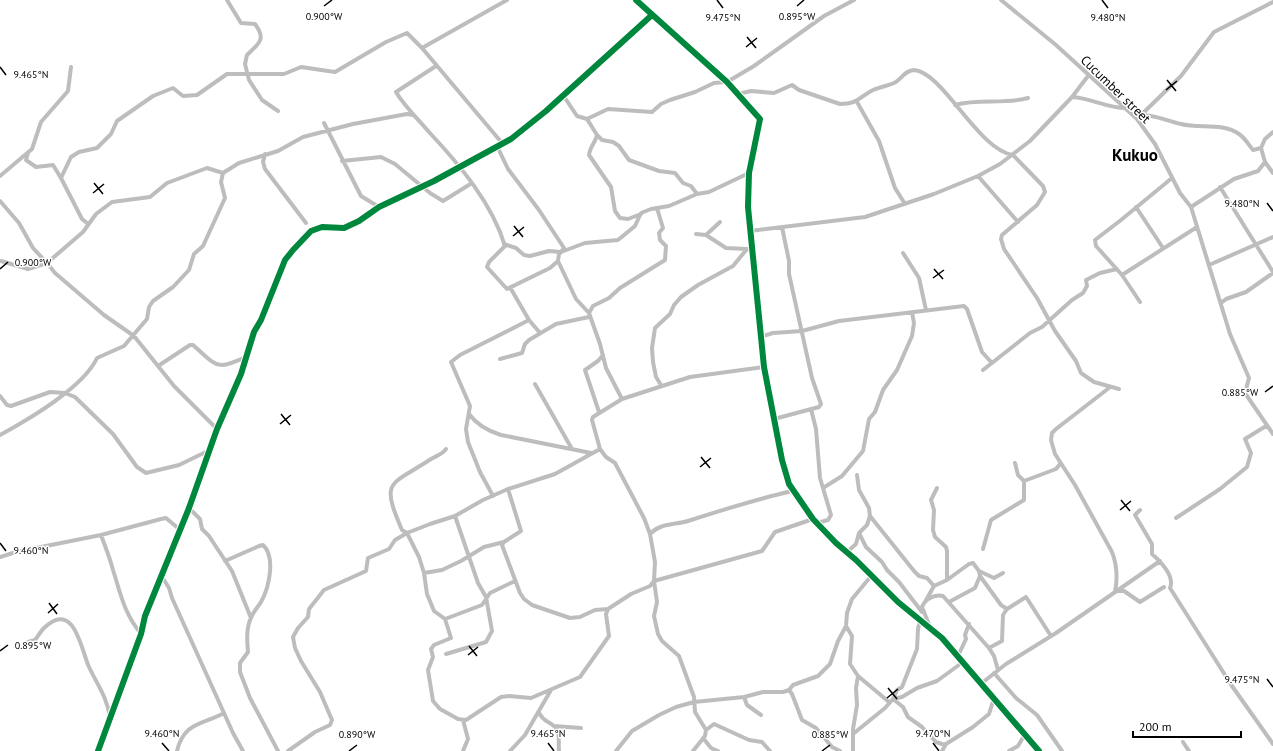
<svg xmlns="http://www.w3.org/2000/svg" width="1273" height="751" font-family="'PT Sans',sans-serif">
<rect width="100%" height="100%" fill="#fff"/>
<g fill="none" stroke-linecap="round" stroke-linejoin="round">
<path stroke="#bdbdbd" stroke-width="4" d="M227,0L241,23L255,24C267,40 258,44 247,55L245,64L249,80L262,100L278,111
M636,0L727,82L760,119L749,173L748,207L764,367L782,460L789,484L813,519L836,543L856,560L898,602L942,638L1039,751
M1001,0L1056,45L1137,119L1155,144L1180,193L1191,207L1234,179L1258,171L1265,162L1261,148L1265,139L1273,132
M422,48L502,143
M436,66L396,92C405,107 418,119 429,132C459,164 492,203 505,246L489,262L487,267L507,289L550,268L558,261L559,254L561,252L585,243L618,240L635,226L641,213L651,209L669,206L697,194L709,192L749,173
M738,94L751,91L774,93L792,85L799,90L840,104C858,104 859,97 873,90C880,87 887,86 894,83C901,80 905,70 914,70C943,72 978,150 1013,155L1043,186L1045,192L1037,205L1002,235L1001,239L1004,249L1037,298L1055,331L1076,361L1081,373L1094,382L1119,389
M563,95L577,116L587,119L597,135L602,140L613,142L619,146L629,160L659,171L675,173L683,183L691,186L697,194
M1072,97C1091,98 1107,108 1125,108
M857,102L879,141L895,188L905,204
M955,105C979,98 1004,105 1028,98
M1141,115C1156,115 1167,121 1181,124C1200,129 1222,122 1239,134C1245,138 1249,145 1253,150L1261,148
M587,119L608,109L652,112L661,104L670,100L695,92L714,83L727,82L754,66L824,16L854,0
M1137,119L1181,76L1214,32L1273,2
M324,123L361,196L379,207
M597,135C596,142 590,146 589,155L611,187L615,211L620,218L628,219L641,214
M497,146L508,169L539,210L564,248L561,252L549,251L530,256L524,255L516,248L504,244
M28,153L26,160L36,167L53,165L61,178
M265,154L263,162L265,169L306,223
M342,161L381,157L395,164L430,193L443,201L472,183
M1265,162L1273,173
M0,176L32,149L41,122L68,91L71,67
M978,176L1018,222
M1220,187L1273,272
M0,201L19,223L33,248L47,263L55,273L104,315L134,336L174,386L217,429
M1136,207L1163,248
M1191,207L1230,334L1249,378L1245,393L1273,434
M87,223L82,219L61,178L71,157L79,152L97,148L111,134L117,121L153,96L173,88L183,96L197,95L227,74H284L301,67L335,72L386,42L407,33L422,48L507,0
M750,231L865,217L934,194L978,176L1000,164L1030,141L1072,97L1088,76
M696,234L706,235L726,248L747,249
M706,235L720,222
M903,253L919,278L926,310
M1,261L28,269L47,263L83,232L96,214L112,202L150,197L167,183L207,168L223,173L239,163L278,151L303,137L353,124L407,114L413,115
M558,261L576,299L589,313L600,344L606,368L622,399
M1209,265L1273,237
M1122,275L1197,227
M511,289L529,320L540,333
M1140,302L1122,275L1096,246L1095,240L1121,220L1172,178
M1221,303L1226,299L1246,292L1273,273
M589,313L593,306L609,298L620,288L665,260L666,246L660,240L659,233L663,228L657,208
M760,337L773,333L802,331L839,321L964,306L967,309L982,352L992,363
M500,359L522,353L525,344L529,340L556,324L589,317
M158,366L190,345H193C218,367 216,371 248,356
M983,370L1030,333L1042,327L1072,300L1083,293L1087,286L1086,280L1100,273L1117,269
M535,384L572,449
M661,385L656,377L653,362L652,348L655,328L670,314L674,305L681,297L698,285L733,266L747,249L752,250
M1109,388L1056,429L1052,433L1051,440L1055,454L1075,485L1112,552C1117,565 1118,577 1115,592
M0,396L7,405L11,406L50,392L65,393L75,397L113,434L137,467L146,473L179,465L210,450
M811,409L816,429L820,478L831,515L828,520L817,523
M599,412L585,370L598,361L603,355
M469,414C477,425 488,431 501,435L591,453
M774,419L819,407L821,404L812,378L789,274V261L782,227
M0,435C29,419 83,388 97,358L124,346L147,319L149,307L153,301L173,287L189,270L194,254L203,246L225,198L221,182L223,173
M446,449C443,454 436,456 431,459C390,486 380,479 402,530L407,533L419,557L424,573L427,594L434,611L445,619L482,605L490,593L515,581
M1015,463L1018,475L1024,481
M823,488L842,476L863,451L869,419L875,412L883,390L897,370L912,336L914,323L912,312
M937,488L931,500L934,510L933,530L935,537L946,547L947,551V580
M508,489L521,531L504,542L502,545L520,593L524,599L532,605L570,618L580,617L595,610L608,609
M493,496L480,472L468,442L466,429L470,406L451,362L460,355L529,320
M189,508L200,519L202,529L209,536L232,571L251,618
M1140,510L1135,515L1152,544V554C1161,562 1175,576 1170,588L1232,686L1273,744
M870,516L914,571L919,576L927,578L934,586
M1176,518L1220,489L1247,467L1251,453L1245,439L1266,426
M859,533L866,547L882,562L887,570L899,582L922,612
M650,534C660,523 675,525 688,521C722,510 757,499 792,491
M101,535C105,546 110,558 113,570C121,595 124,613 141,634
M983,549L991,520L1024,500V481L1056,469L1060,464
M847,552L856,544L859,533L867,525L870,516L869,508L859,490L857,475
M0,557L16,552L101,535L161,519L166,518L179,529
M225,561L259,546L263,545C276,557 269,588 261,602C258,607 253,612 251,618C246,628 247,641 248,652L240,663V672L250,698L278,751
M979,571L980,576L1001,605L1007,609
M424,573L442,570L461,561L484,547L504,542
M161,575L169,588L172,598L233,733L243,751
M1115,591H1124L1140,602L1164,587
M925,602L934,586L947,580L969,564L973,563L979,571L994,578L1003,573
M949,602L975,588L980,576
M445,619L451,638L434,645L431,649L433,657L428,670L433,701L440,709L458,719L466,720L501,697L509,696L531,698L580,677L609,636L606,614L608,609L631,594L650,586L654,581L655,562L650,534L644,518L615,463L606,457L600,449L592,420L593,417L622,399L690,377L764,367
M920,620L918,629L917,649L902,687L897,690L893,699L903,707L908,717L922,727L936,742L945,745
M846,626L852,636L850,664L858,676L889,702
M930,627L922,607C925,599 935,594 943,596L989,648L994,656L998,670
M28,642L35,640C38,636 41,631 44,628C74,599 81,649 89,667C98,686 106,695 110,717
M989,648L1002,641L1003,615L1007,609L1026,597L1051,636
M446,654L486,642L492,631L486,597L478,583L455,516
M958,656L966,639L965,635L969,624
M994,673L1016,698L1037,715L1062,751
M982,683L1006,664L1056,633L1160,561
M789,690L792,694L802,720L816,728L832,747L840,751
M744,697L747,705L761,715
M539,713C544,722 547,720 554,726C561,732 558,743 559,751
M554,726L581,728
M706,730L714,724L749,740L762,742L770,751
M853,734L885,708L893,699L902,697L917,688L937,681L963,662
M703,738L711,748L718,751
M1183,742L1189,751
M98,751L141,634L145,616L189,508L217,429L241,374L254,332L261,320L285,260L293,250L311,231L322,227L344,228L359,221L379,207L434,181L511,139L546,111L652,15
M177,751C184,722 202,725 224,713
M288,751L315,732L330,725L332,720L320,692L301,661L295,648L293,637L298,628L308,617L309,609L324,590L366,571L368,558L389,549L395,540L407,533L430,524L455,516L483,500L508,489L555,474L600,449
M463,751L468,739L463,720
M510,751L525,735L551,690
M616,751L632,731L659,715L676,707L694,702L744,697L763,692H783L789,690L793,685L818,676L830,664L838,641L846,626L847,613L852,599L872,575
M693,751L705,736L706,730L695,712L694,697L679,656L662,641L658,634L654,616L657,602L654,581L762,551L775,532L813,519
M853,751V729L857,705L856,688L858,676
M942,751L946,744L973,727L989,714L994,698
M1009,751L1018,746L1025,734"/>
<defs>
<path id="cycleway" d="M636,0L727,82L760,119L749,173L748,207L764,367L782,460L789,484L813,519L836,543L856,560L898,602L942,638L1039,751
M98,751L141,634L145,616L189,508L217,429L241,374L254,332L261,320L285,260L293,250L311,231L322,227L344,228L359,221L379,207L434,181L511,139L546,111L652,15"/>
</defs>
<use href="#cycleway" stroke="#fff" stroke-width="8"/>
<use href="#cycleway" stroke="#00873e" stroke-width="6"/>
</g>
<path fill="none" stroke="#000" stroke-width="1.5" d="M717,0L723,8M1102,0L1108,8M324,6L332,0M797,6L804,0M747,37L756,48M746,47L757,38M0,67L6,75M1167,80L1176,91M1166,90L1177,81M94,183L103,194M93,193L104,184M1267,203L1273,211M514,226L523,237M513,236L524,227M0,269L8,262M934,269L943,279M933,278L944,270M1265,392L1273,386M281,414L290,425M280,424L291,415M701,457L710,468M700,467L711,458M1121,500L1130,511M1120,510L1131,501M0,543L6,551M49,603L57,614M48,613L58,604M469,646L477,656M0,651L8,645M468,655L478,647M1267,679L1273,687M888,688L897,699M887,698L898,689M162,743L169,751M548,743L554,751M933,743L939,751M349,751L357,745M822,751L830,745"/>
<g text-anchor="middle" stroke-width="3" stroke-linejoin="round" paint-order="stroke">
<g font-size="13" fill="#000" stroke="#fff">
<text transform="translate(1116 89) rotate(44)" y="5">Cucumber street</text>
</g>
<g font-size="17" font-weight="bold" fill="#000" stroke="#fff">
<text x="1135" y="161">Kukuo</text>
</g>
</g>
<g font-size="10" text-anchor="middle" fill="#000" stroke="#fff" stroke-width="3" stroke-linejoin="round" paint-order="stroke">
<text x="797" y="20">0.895°W</text>
<text x="324" y="20">0.900°W</text>
<text x="723" y="21">9.475°N</text>
<text x="1108" y="21">9.480°N</text>
<text x="31" y="78">9.465°N</text>
<text x="1242" y="207">9.480°N</text>
<text x="33" y="266">0.900°W</text>
<text x="1240" y="396">0.885°W</text>
<text x="31" y="554">9.460°N</text>
<text x="33" y="649">0.895°W</text>
<text x="1242" y="683">9.475°N</text>
<text x="162" y="737">9.460°N</text>
<text x="548" y="737">9.465°N</text>
<text x="933" y="737">9.470°N</text>
<text x="357" y="738">0.890°W</text>
<text x="830" y="738">0.885°W</text>
</g>
<path d="M1133 731v6h108v-6" fill="none" stroke="#000000" stroke-width="2"/>
<text x="1139" y="731" font-size="12" fill="#000000" stroke="#ffffff" stroke-width="3" paint-order="stroke">200 m</text>
</svg>
